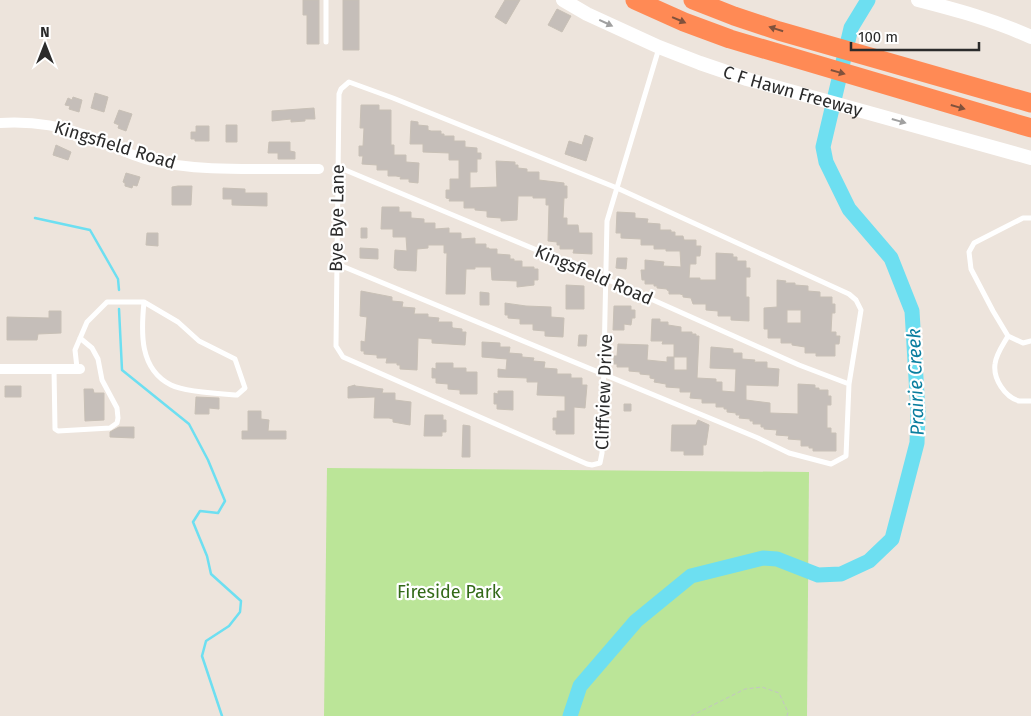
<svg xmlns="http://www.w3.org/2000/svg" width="1031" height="716" font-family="'Fira Sans',sans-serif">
<rect width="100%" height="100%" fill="#ede4dc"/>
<path fill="#bbe598" d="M327,468L809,472L807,716H324Z"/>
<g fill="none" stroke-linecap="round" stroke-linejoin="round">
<path stroke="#6ddff1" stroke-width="2.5" d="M35,218L90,230L118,279L119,290
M119,309L122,370L189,424L208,460L225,501L218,513L200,511L193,522L207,556L211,574L241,601L240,612L229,626L206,641L202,656L222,716"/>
<path stroke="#6ddff1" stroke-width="15" d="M570,716L580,686L636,621L691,576L763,558L777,559L818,575L841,574L869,561L892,539L917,443L918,412L912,311L891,258L849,209L826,162L823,147L851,28L868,0"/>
</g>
<path fill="#c5beb9" stroke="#c8c0b6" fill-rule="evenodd" d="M303,0H319V44H307V15H303Z
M343,0H359V50H343Z
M505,0H520L506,24L495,17Z
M557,9L571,16L562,32L548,25Z
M95,93L108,97L104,112L91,108Z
M73,97L82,100L79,112L69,109L70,106L65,105L68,98L72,100Z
M361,105H379V110H391V145H394V155H406V162L419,163L418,183L409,182V179H400L401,177L396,176H388V170H377V165L362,164L363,156H359V146H363L364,128H360Z
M314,108L315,119H305V121L291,122V119L272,121V111Z
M119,110L132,114L126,131L118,128L119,125L114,123Z
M411,121L418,122V125L428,126V130L431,131H441V134H444V136H454V141H465V147L477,148V153H481V159H477V172H470V188L497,187L496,161L515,162V165H518V168L527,169V172H539V180L564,183V186H567V198H564L563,218H567V225H578L579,233H592V254L573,253L574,249H560V245H557V242L548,241L549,205H546V198H533V196H518L517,220L501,221V218L487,217V211L475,210V208H464V201H449L450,199L446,198V190H450V179H459V160H449V153L423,152V144H410Z
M226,125H237V142H226Z
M196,126H209V141H195V139H191V132H196Z
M585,135L593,138L586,161L565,154L569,141L582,145Z
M269,142H290V151L295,152V159H278V153H268Z
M56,145L71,152L68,160L53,155Z
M126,173L140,177L137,186L133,185L132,188L125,186V183L123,182Z
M178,186H192L191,205H172V187Z
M223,188L245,189V193H267V206L232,205V199H223Z
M382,207H399V212H411V218L424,219V223H435V229L449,228V233H461V239L475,238V244H486V248H489V249H497V254L510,255V259H514V261H522V267H534V269H538V280H534V285L517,287V281L492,280L491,267H475V269H466L465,294H446L447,253H444V245H428V248L417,249L416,271L397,270V269L394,268L395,250L407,251L406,237H393V229H381Z
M617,212L635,213V218L648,219L647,223L660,224V230H671V232H675V236H683L684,240H696V246H701L700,256H696V264H690L689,278H700V280H716V253L733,254V257H737V261H746V268H750V277H746V297H749V321L731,320V316H718V311L706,310V304H693L691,298L683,297V295L680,294H669V291L667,290V289L657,288V286H654V284H645V280H642L641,270H645V260L664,262L663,266L681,267L680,251H666V249H654V245H641V239L621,238V233H616Z
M361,228H367V238H361Z
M147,233H158V246L146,245Z
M360,248L378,249V259L360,258Z
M617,258H627L626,269L616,268Z
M777,280L786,281L785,283H795V285L808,286V291L820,292V297H832V304H835V313H832L831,332H836V336H840L839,344H835V356H816V353H805V347L792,345V343H781V338H768V329H764V308L777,307ZM787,310H801V323H787Z
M566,285L584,286V309H566Z
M361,291L392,297V301L403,302L402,307L415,308L414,314H428V317L439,318L438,322H452V327L453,328L462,329V332H466L465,345L432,343V339L418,338L417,370L400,369V365H397V363H386L387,358H377V355L364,354V351H361V341L365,342L367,317L360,316Z
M480,292L489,293V305H480Z
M505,303L526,306L551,307V317L564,318L563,337L545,336V331L533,330V324H520V319L508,318V315H505Z
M614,306H631V310H635V318H632L631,325L624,324V330H613Z
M49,311H61V333L38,334L37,340H7V317L49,318Z
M652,319H660V322H668V325L681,327V332H692V334H696V336H699L697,378L716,379V382H722V391L735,392L736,369L710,368L711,347L733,349V353H742V359L755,360L754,362H767V368L779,369L778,386L746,385V400L770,403V413L798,414V384L815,385V388H819V390H828V396H831V405H827V428H831V433H836V451H813V448H809V446H801V440L788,439L789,436L776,435L777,430L764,429V427H761V424H753V421H750V419L739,418L740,415H736V413L727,412V409H724V407H716V403H702V399L690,398L691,392H680V388L666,387V384L654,382L655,379L650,378V375L640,374V372L629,371V367H617V364H614V356H617L618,344L648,345L647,360L667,362V357H674V370H687V357H674V344H662L663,341H651Z
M579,335H587L586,346H578Z
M482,342L500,343V347H510L509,353L522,354V357L534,358L533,361L545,362L544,368L557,369V374H571V378H582V385H587L585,408L574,407V434H556V430H553V418H557V411H565V396L537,395L538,382H527V378L498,377V369L506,370L507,359L482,357Z
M436,363H453V368H466V372H477V394H460V390L448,389V384L436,383V378H432V368L436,369Z
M355,385V386L383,389L382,393H395V400L411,402L410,425L393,422V419L389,418H374L375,397L348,398V387Z
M5,386H21V397H5Z
M84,389H93L94,393H104V420L85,421Z
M498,391H513V410L497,409V404H494V393L498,394Z
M196,397L219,398V409L209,408V414H195Z
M624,404H631V411H624Z
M248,411H261V419L269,420L268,431H286V439H242V431H248Z
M425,415H443V420H446V432H442V436H424Z
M698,420L709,425L706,445H703V455H684V451H671L672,425H696Z
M463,425L470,426V457H462Z
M119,427H134V438L110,437V432Z"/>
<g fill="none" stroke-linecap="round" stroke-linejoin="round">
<path stroke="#c4c4c4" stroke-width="1" stroke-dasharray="4 2.5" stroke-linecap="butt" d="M691,716L745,689L762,687L779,693L788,712L787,716"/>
<path stroke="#fff" stroke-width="5" d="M326,0V42
M338,167L606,279L799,365L849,384
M1031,218H1023L974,243L969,252L971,269L993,311L1008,336L1023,343L1031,341
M337,264L758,438L789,453L831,464L846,456L849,384L861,310L856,300L849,294L617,188L393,98L349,82L341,89L339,94C338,178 337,262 336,346L343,357L587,464L592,465L600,463L602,453L607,221L659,48
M1008,336C1003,345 996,354 995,364C993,379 1005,397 1019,401C1023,401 1028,401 1031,401
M77,368L75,350L87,322L107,302H144C141,332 139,369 171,385C185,392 221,394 237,395L245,388L235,359L199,341L178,322L144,302
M54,369L55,429L58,431L110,428L117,423L118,418L117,408L102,380L98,359L92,348L80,338"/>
<path stroke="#fff" stroke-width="10" d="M0,123C35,121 64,126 96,139C113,146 131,156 149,160C202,173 264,168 319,169
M0,369H80"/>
<g stroke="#fff" stroke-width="14">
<path id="s1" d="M563,0L587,14L659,47L700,63L747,79L1031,158"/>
<path d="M918,0C957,10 994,20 1031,37"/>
</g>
<path stroke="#ff8a55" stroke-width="19" d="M635,0L684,22L730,39L1031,128
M693,0L734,16L779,31L1031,103"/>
</g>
<defs><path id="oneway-solid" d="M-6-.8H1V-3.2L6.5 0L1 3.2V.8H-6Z" transform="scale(1.25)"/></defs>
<g fill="#80513c">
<use href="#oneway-solid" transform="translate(679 20) rotate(23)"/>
<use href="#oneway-solid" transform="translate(776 29) rotate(-162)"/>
<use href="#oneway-solid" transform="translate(838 72) rotate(16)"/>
<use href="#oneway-solid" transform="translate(958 107) rotate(16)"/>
</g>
<g fill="#a0a0a0">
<use href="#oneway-solid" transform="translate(606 23) rotate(25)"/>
<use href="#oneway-solid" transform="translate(899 121) rotate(16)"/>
</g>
<g text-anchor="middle" stroke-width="4.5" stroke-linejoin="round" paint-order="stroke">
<g font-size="18" fill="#2b2b2b" stroke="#fff">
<text dy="6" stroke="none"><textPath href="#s1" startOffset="248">C F Hawn Freeway</textPath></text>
<text transform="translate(115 145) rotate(17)" y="6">Kingsfield Road</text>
<text transform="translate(337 218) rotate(-89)" y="6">Bye Bye Lane</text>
<text transform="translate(594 275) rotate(23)" y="6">Kingsfield Road</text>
<text transform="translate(604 392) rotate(-88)" y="6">Cliffview Drive</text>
</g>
<g font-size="18" fill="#336a18" stroke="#fff">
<text x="449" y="598">Fireside Park</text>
</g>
<g font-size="19" font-style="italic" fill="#0a7e9f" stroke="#fff">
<text transform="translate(915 382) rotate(-92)" y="7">Prairie Creek</text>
</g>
</g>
<g transform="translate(45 45)" stroke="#ffffff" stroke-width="4" paint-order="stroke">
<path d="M0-4L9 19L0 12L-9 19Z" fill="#2b2b2b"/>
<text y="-8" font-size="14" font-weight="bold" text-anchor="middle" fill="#2b2b2b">N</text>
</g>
<path d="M851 42v8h128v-8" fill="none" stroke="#2b2b2b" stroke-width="2.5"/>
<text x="858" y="42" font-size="15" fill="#2b2b2b" stroke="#ffffff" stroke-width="4" paint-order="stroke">100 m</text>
</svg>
